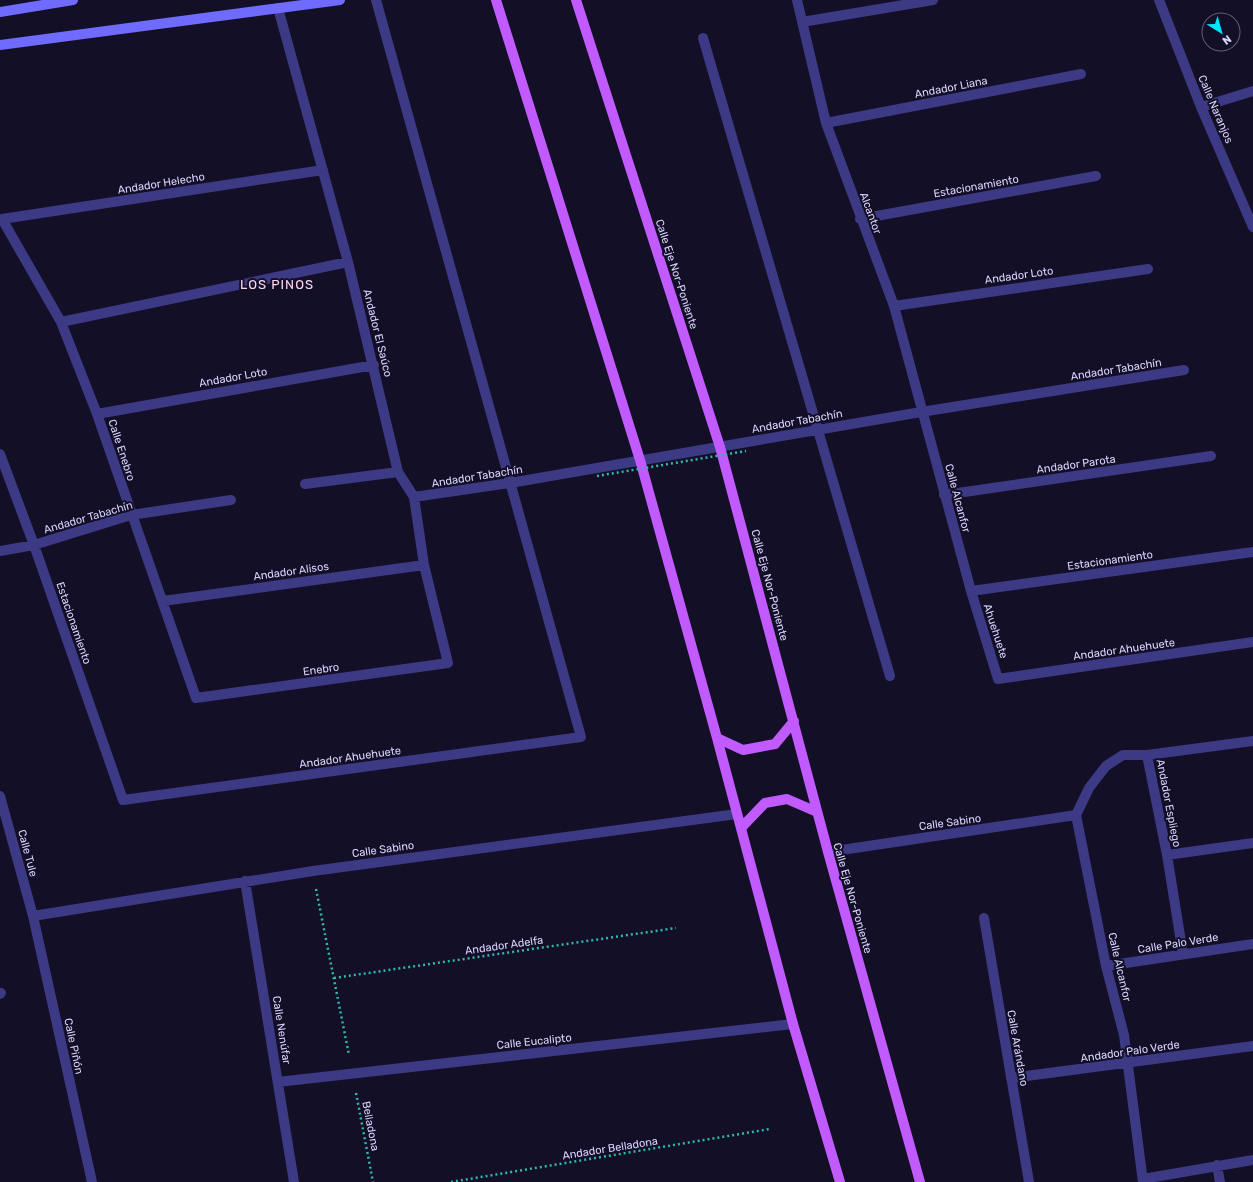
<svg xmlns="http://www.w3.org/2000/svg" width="1253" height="1182" font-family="Rubik,sans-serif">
<rect width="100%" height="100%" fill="#130f26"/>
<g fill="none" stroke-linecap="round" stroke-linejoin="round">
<path stroke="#2fb8b0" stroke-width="2.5" stroke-dasharray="2 3" stroke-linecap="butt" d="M316,889L349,1055
M334,978L676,928
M356,1093L373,1182
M451,1182L770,1129"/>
<path stroke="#3d3a85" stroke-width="10" d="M797,0L826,123L894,306L971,591L998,679L1253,642
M1159,0L1201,107L1253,227
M278,8L348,262L398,472L414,497L424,565L448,663L196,698L97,414L61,322L2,219L323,170
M802,22L933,0
M703,38L890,676
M1201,107L1253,91
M826,123L1081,74
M860,219L1096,176
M894,306L1148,269
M61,322L348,262
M97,414L374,365
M0,454L34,545L123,800L581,737L376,0
M305,484L398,472
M944,495L1211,456
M414,497L510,483L921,412L1184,370
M0,551L34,545L131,515L231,500
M971,591L1253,552
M163,601L424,565
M1147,755L1167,855L1183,954
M0,796L33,916L92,1182
M828,852L1076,815
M1167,855L1253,843
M245,881L294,1182
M33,916L313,871L737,814
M984,918L1029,1182
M1106,966L1253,944
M0,994L1,993
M1011,1078L1253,1046
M278,1082L793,1024
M1217,1165L1220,1182
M1143,1179L1253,1160
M1143,1182L1124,1035L1106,966L1076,815L1089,788L1106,766L1123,755H1147L1253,741"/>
<path stroke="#6f6bff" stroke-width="10" d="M0,12L73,0
M0,45L340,0"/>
<path stroke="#c25bff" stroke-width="10" d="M496,0L640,460L717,738L793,1024L840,1182
M576,0L720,447L828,852L920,1182
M717,738L743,750L775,744L794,721
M741,828L765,803L787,799L817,812"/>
<path stroke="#2fb8b0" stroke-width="2.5" stroke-dasharray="2 3" stroke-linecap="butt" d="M597,476L746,451"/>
</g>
<g text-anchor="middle" stroke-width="4" stroke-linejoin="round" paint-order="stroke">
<g font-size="11" fill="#d9d4ff" stroke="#130f26">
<text transform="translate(951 87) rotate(-11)" y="4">Andador Liana</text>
<text transform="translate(1216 109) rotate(67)" y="4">Calle Naranjos</text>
<text transform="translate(161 183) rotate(-9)" y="4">Andador Helecho</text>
<text transform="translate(976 186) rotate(-10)" y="4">Estacionamiento</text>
<text transform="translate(871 213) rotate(70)" y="4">Alcantor</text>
<text transform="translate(677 274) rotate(72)" y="4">Calle Eje Nor-Poniente</text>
<text transform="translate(1019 275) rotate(-8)" y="4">Andador Loto</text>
<text transform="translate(378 333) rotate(76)" y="4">Andador El Saúco</text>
<text transform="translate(1116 369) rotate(-9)" y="4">Andador Tabachín</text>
<text transform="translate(233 377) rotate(-10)" y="4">Andador Loto</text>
<text transform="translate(797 421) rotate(-10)" y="4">Andador Tabachín</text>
<text transform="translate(122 450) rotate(72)" y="4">Calle Enebro</text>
<text transform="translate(1076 464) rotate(-8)" y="4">Andador Parota</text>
<text transform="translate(477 476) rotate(-9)" y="4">Andador Tabachín</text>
<text transform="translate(958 498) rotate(75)" y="4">Calle Alcanfor</text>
<text transform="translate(88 517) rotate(-16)" y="4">Andador Tabachín</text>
<text transform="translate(1110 560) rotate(-8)" y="4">Estacionamiento</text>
<text transform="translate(291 571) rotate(-8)" y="4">Andador Alisos</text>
<text transform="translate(770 585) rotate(75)" y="4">Calle Eje Nor-Poniente</text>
<text transform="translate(74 623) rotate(71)" y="4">Estacionamiento</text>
<text transform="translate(996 631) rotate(72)" y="4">Ahuehuete</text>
<text transform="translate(1124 649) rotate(-8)" y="4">Andador Ahuehuete</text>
<text transform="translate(321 669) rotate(-8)" y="4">Enebro</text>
<text transform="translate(350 757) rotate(-8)" y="4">Andador Ahuehuete</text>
<text transform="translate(1169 803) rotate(79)" y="4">Andador Espliego</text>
<text transform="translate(950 822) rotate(-8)" y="4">Calle Sabino</text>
<text transform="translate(383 849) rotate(-8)" y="4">Calle Sabino</text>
<text transform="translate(28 853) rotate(75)" y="4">Calle Tule</text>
<text transform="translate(853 898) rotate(74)" y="4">Calle Eje Nor-Poniente</text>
<text transform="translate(1178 943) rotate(-9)" y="4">Calle Palo Verde</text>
<text transform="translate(504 945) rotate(-8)" y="4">Andador Adelfa</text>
<text transform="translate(1120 967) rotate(77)" y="4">Calle Alcanfor</text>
<text transform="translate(282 1030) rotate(81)" y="4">Calle Nenúfar</text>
<text transform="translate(534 1041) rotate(-6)" y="4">Calle Eucalipto</text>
<text transform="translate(74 1046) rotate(78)" y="4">Calle Piñón</text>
<text transform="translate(1018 1048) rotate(80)" y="4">Calle Arándano</text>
<text transform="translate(1130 1051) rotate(-8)" y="4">Andador Palo Verde</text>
<text transform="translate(371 1126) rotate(79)" y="4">Belladona</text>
<text transform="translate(610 1148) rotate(-9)" y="4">Andador Belladona</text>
</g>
<g font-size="13" letter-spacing="1" fill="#ffd6f0" stroke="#130f26">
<text x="277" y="289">LOS PINOS</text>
</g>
</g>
<g transform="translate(1221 32) rotate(143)"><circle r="19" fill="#130f26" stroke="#625e7d"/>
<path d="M0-3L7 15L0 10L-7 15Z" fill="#00e5ff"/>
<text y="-6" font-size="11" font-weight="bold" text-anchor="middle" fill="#d9d4ff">N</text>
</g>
</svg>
